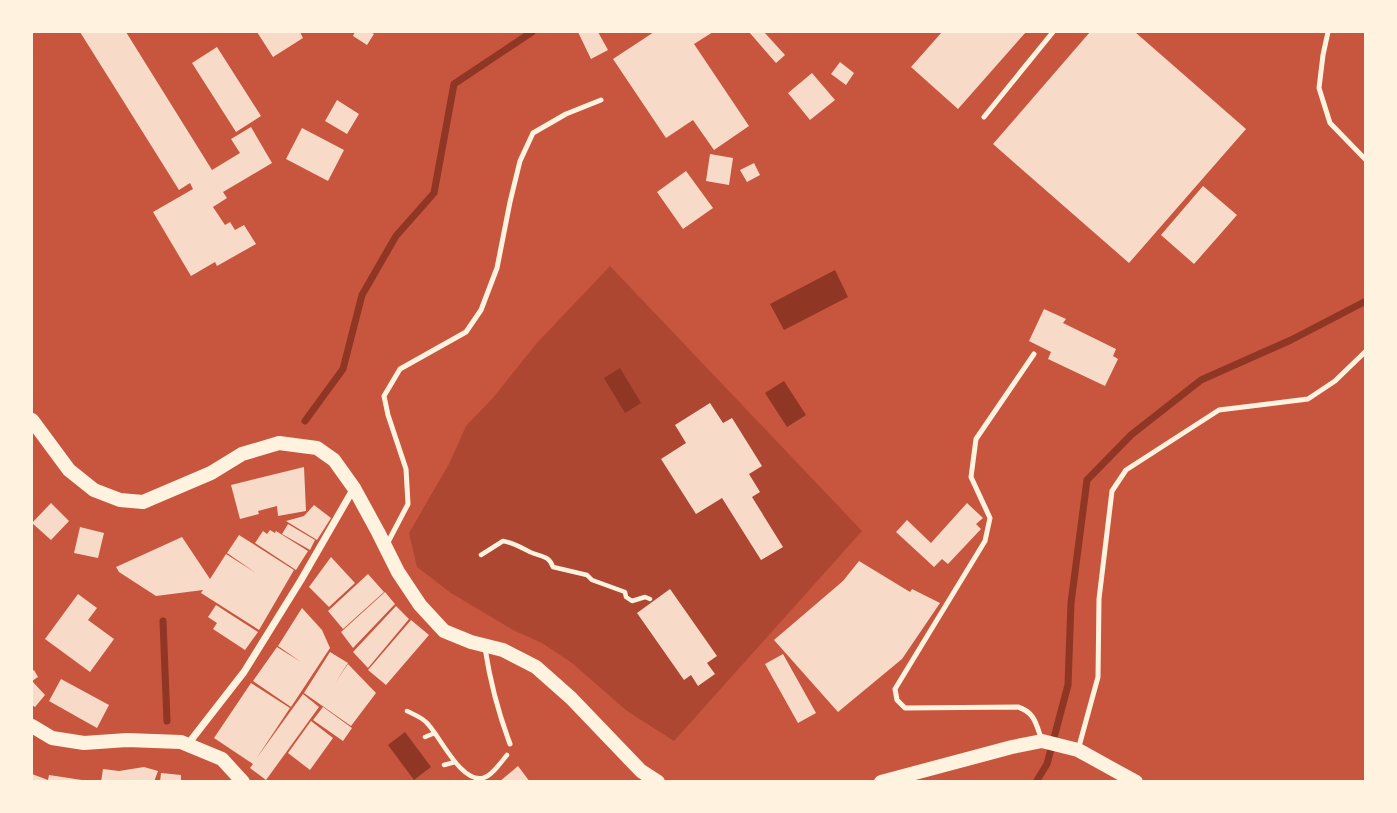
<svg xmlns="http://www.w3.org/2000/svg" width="1397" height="813" font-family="Karla,sans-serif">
<rect width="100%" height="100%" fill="#c8553d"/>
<path fill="#ae4732" d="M610,266L862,531L674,741L627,711L572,663L542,643L513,630L451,593L417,567L409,533L449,464L466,426L492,399L536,344Z"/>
<path fill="#8f3625" d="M835,270L848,297L784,330L770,304Z
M620,368L641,403L625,413L604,378Z
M784,381L806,415L787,427L765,393Z
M405,732L431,767L414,780L388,745Z"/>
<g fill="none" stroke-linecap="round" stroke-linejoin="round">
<path stroke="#8f3625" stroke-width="7" d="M305,421L343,369L362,295L396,236L434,193L454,84L532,32
M163,621L167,721
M1036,782L1047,764L1068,685L1071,603L1087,480L1131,435L1201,380L1291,340L1366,301"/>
</g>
<path fill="#f7dbc8" d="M80,32H126L212,170L240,153L231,139L251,127L272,163L223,192L227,198L213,207L225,225L230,222L235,230L244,225L256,244L217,266L215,262L191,276L153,212L193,189L190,183L179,190Z
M257,32H300L303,38L273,57Z
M355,32H370L374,34L367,45L353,36Z
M578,32H598L608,50L591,59Z
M654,32H713L694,44L749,126L714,150L693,120L666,138L613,59Z
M749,32H764L785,55L776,63Z
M942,32H1026L958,109L911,67Z
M1090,32H1135L1246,129L1129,263L993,144Z
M217,47L261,116L236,132L192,63Z
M840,62L854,73L846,85L831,74Z
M812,73L835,100L810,120L788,93Z
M337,100L359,114L347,134L325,121Z
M302,128L344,150L328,181L286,159Z
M710,154L733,158L729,185L706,181Z
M754,163L760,175L747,182L740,170Z
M686,171L713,208L683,229L657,192Z
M1203,186L1237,215L1194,264L1161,235Z
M1044,309L1066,319L1063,323L1116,349L1113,356L1118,359L1105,386L1048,359L1051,352L1029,341Z
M710,403L723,423L732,418L762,466L749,474L760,492L752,497L783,547L761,560L722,498L696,514L661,459L686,443L675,425Z
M304,467L306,511L278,516L277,506L258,511L259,514L240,519L231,485Z
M51,503L69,521L51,540L32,523Z
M967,503L983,518L976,524L981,529L948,564L942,559L934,567L896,532L907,520L931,543Z
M314,505L331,518L317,540L286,521L304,516Z
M288,524L315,540L310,550L282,534Z
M80,527L104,533L98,558L74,553Z
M270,530L275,533L276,531L308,551L296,570L255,543L263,531L267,534Z
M239,535L294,570L259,630L201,593L203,590L156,596L119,572L116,567L182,537L210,579L226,554L256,573L227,553Z
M331,557L355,583L329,607L309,587Z
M859,561L910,592L912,589L940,603L902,659L838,712L774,640L843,581Z
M368,574L384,592L343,629L328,611Z
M670,589L717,656L707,663L715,674L698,686L691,675L684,680L637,613Z
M385,592L395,604L353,648L341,632Z
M78,594L97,608L88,620L114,639L90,672L45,639Z
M216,605L258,632L245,650L213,629L217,623L208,617Z
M396,606L409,619L368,668L353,652Z
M302,608L322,630L330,648L291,707L253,681L277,647L301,662L278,646Z
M411,620L429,635L386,685L368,670Z
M330,652L348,663L335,683L348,664L376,693L351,726L304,693Z
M783,654L816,713L798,723L765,664Z
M34,670L38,677L32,681L45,695L35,707L32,705V671Z
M61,679L109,705L97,728L49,701Z
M251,683L290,708L256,759L303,694L319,707L266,780L250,768L253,764L214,738Z
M323,707L352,728L343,741L313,720Z
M311,721L333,738L310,770L288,753Z
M518,766L530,782H499Z
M144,767L158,771L154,782H101L103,769L119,771Z
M161,773L181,775V782H160Z
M32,774L48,780L49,775L82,780V782H32Z"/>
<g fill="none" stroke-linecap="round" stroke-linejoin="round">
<path stroke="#fff3e0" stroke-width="4.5" d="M481,555L503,541C514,543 520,547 530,552C541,557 549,555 553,567L587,575L592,580L625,592L626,597L632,601L645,597L650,599
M407,711C413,714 421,717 426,722C440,735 460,783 483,778C492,776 501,762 507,755
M425,737L435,733
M444,765L455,762"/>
<path stroke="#fff3e0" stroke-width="5" d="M1328,32L1323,55L1319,88L1330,123L1366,160
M984,117L1053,32
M1034,354L976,439L971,477L990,518L985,541L895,689L897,700L905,708L1018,707C1034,712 1036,723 1041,738
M387,544L408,504L406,469L388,415L384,396L400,369L466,332L481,310L497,268L510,202L520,161L533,133L566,114L601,100
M485,648C490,681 498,712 510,744
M1078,750L1098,677L1099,599L1112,491L1126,470L1219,410L1308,399L1335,381L1366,351"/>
<path stroke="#fff3e0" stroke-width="7" d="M188,744L244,672L301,580L354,488"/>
<path stroke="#fff3e0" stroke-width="14" d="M32,420L69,470L94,490L120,500L143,502L211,473L242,454L279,443L317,448L334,460L354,488L378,532L398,572L420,605L444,631L471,642L503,650L536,667L571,698L641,771L658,782
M32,726L52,738L84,743L127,740L181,742L222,759L243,782
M881,782L1012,747L1042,741L1078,750L1136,782"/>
</g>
<rect width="1397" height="813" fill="none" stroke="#fff3e0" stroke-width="66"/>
</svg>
